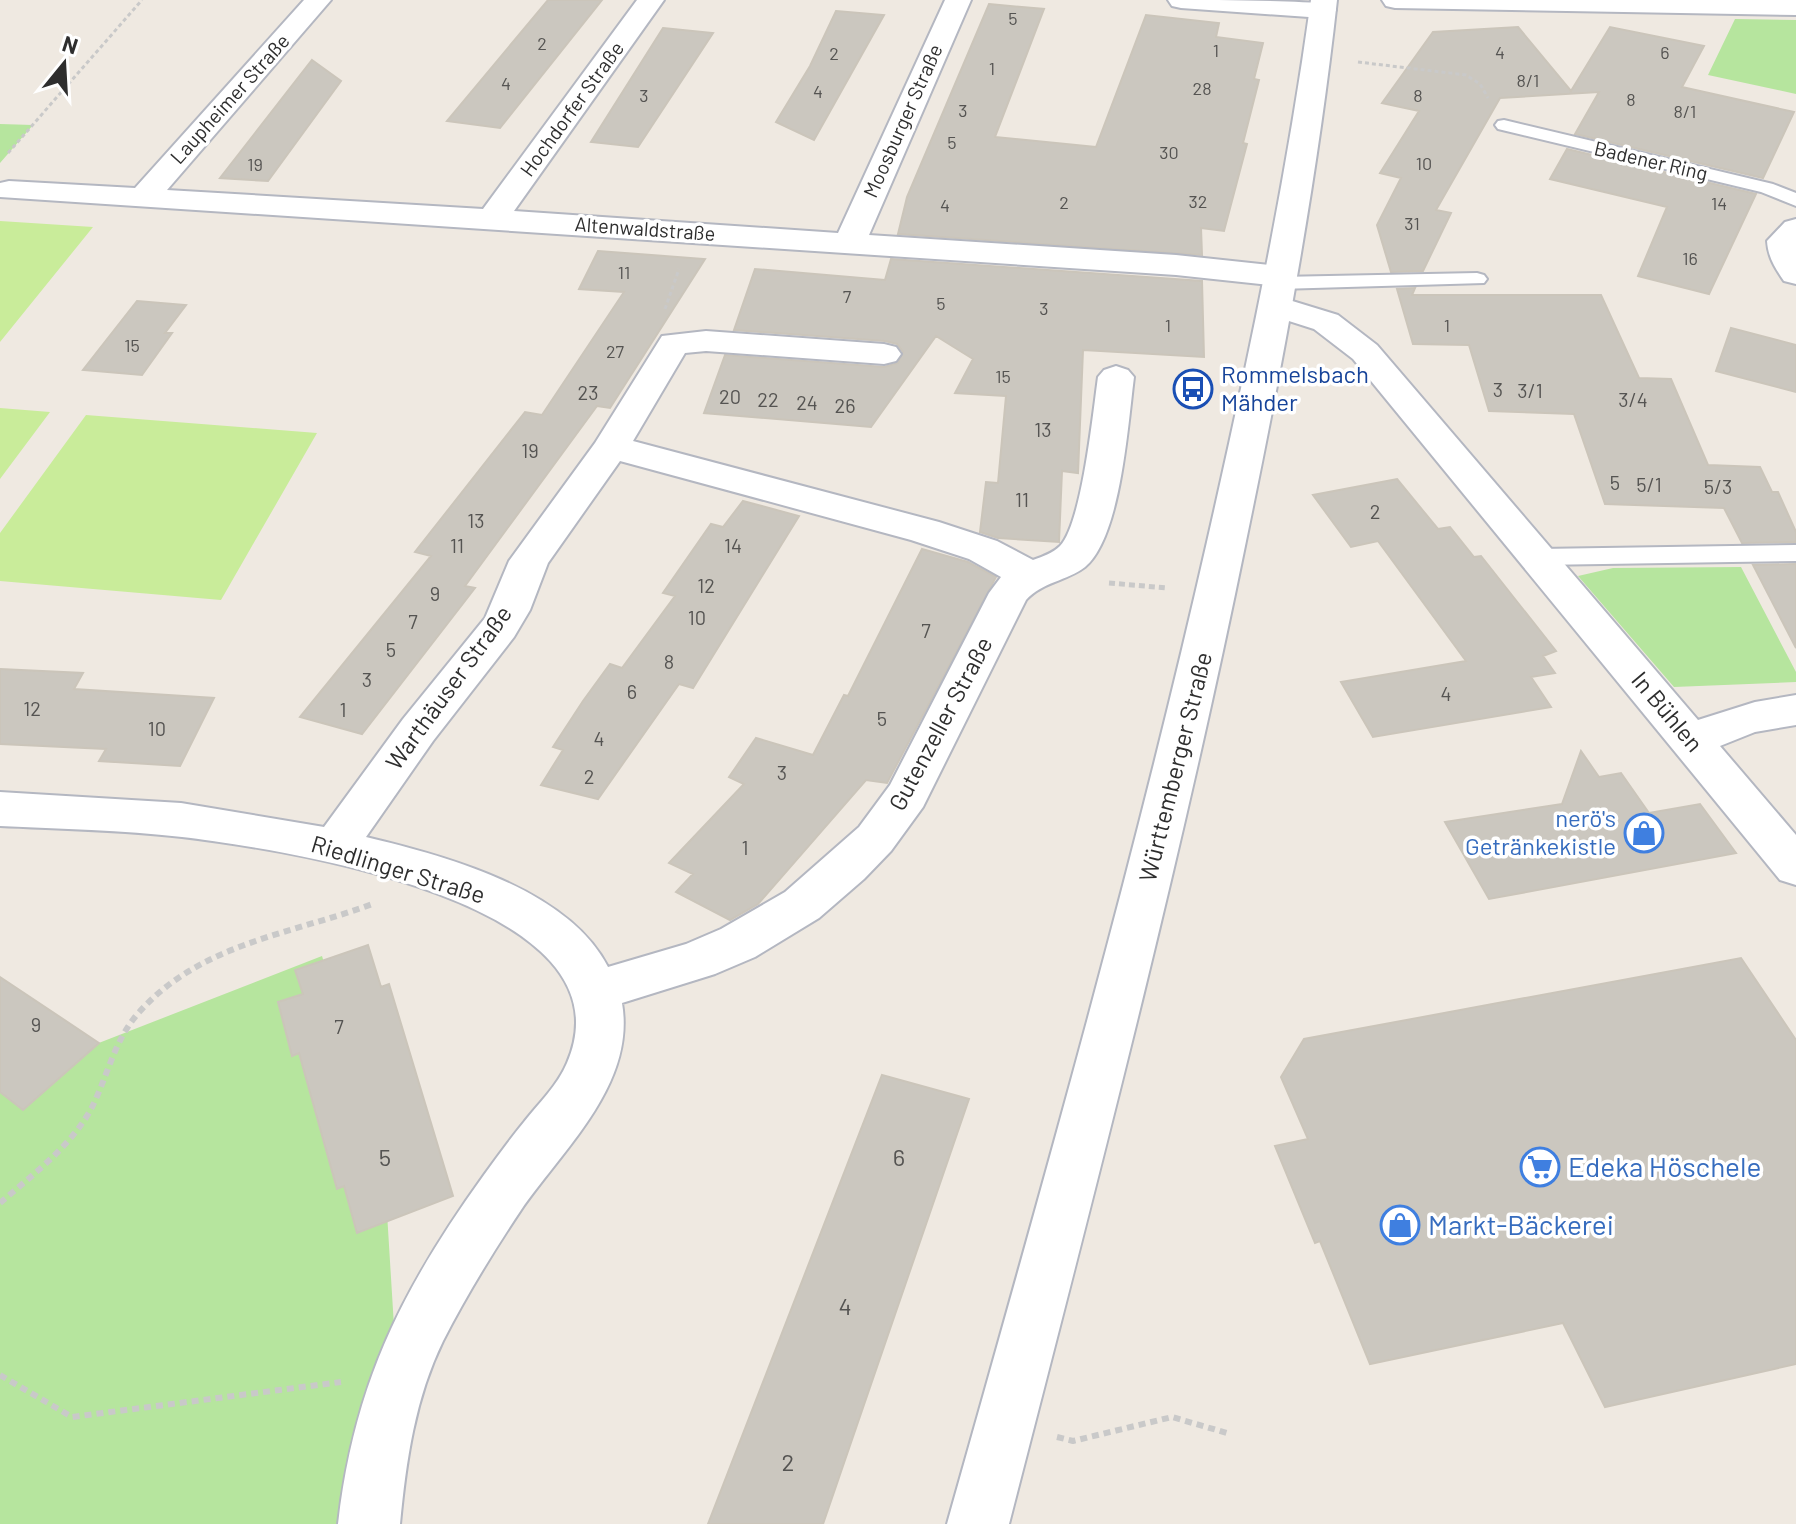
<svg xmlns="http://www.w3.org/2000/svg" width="1796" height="1524" font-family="Barlow,sans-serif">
<rect width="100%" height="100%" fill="#efe9e1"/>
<path fill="#b6e59e" d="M1735,19L1796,20V94L1708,75Z
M0,124L33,125L0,163Z
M1741,567L1796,672V682L1674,687L1578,576L1613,568Z
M322,956L384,1164L397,1375L369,1524H0V1029L50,1062Z"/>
<path fill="#c9ec9a" d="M0,221L93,227L0,342Z
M0,408L50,412L0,479Z
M86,415L317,433L221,600L0,581V533Z"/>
<path fill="#cbc7bf" stroke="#cbc5ba" stroke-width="2" d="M548,0H602L500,128L447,121Z
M989,4L1044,9L995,137L1096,147L1146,15L1219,23L1216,37L1263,43L1254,79L1259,80L1243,143L1247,144L1224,231L1201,228L1202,255L898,234L907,197Z
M836,11L884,15L814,140L776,122L810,66Z
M1518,27L1571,91L1610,27L1704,46L1682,87L1794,112L1763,178L1575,134L1599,92L1500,98L1436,210L1451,213L1423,271L1391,272L1377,225L1401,178L1380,173L1419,111L1382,103L1433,32Z
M663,28L713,33L638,147L591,142Z
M312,60L341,81L268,181L220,178Z
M1567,149L1756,194L1709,294L1638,276L1667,207L1550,179Z
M598,251L705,259L610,408L597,406L465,586L475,588L362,734L300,717L431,556L415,552L525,412L542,415L624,292L579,289Z
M891,259L1202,281L1204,357L1083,350L1078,473L1062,471L1059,542L998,538L980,532L986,482L998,483L1006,396L955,393L973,359L936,336L871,427L704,413L725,355L884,367L898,363L903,352L897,344L885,341L734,330L755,269L885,280Z
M1415,288L1412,295H1601L1639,378L1671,379L1708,465L1760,467L1772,492H1778L1796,532V542L1742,543L1724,508L1605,504L1574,414L1489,411L1469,345L1413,344L1397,289Z
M137,301L186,305L165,333H172L142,375L83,370Z
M1731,328L1796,345V392L1716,371Z
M1397,479L1438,529L1450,527L1474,557L1481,556L1556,651L1543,656L1555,673L1531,677L1551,707L1373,737L1341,682L1466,661L1378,541L1351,547L1313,495Z
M743,501L799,516L693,688L679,684L598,799L541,785L563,750L553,747L583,701L610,664L622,668L675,596L663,593L711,524L723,527Z
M922,549L968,562L996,577L887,783L866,780L758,904L730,920L676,892L693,874L669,863L744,784L729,777L756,738L813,755L844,695L848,696Z
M1796,564V648L1753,565Z
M0,669L83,673L74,689L214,698L180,766L99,761L106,749L0,744Z
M1581,751L1599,777L1621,773L1649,813L1700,804L1736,853L1489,899L1445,822L1562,804Z
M368,945L381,987L389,984L453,1196L357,1233L344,1186L337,1189L299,1053L292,1056L278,1002L303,994L295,970Z
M1741,958L1796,1040V1364L1605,1407L1563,1323L1370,1364L1320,1241L1315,1243L1275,1146L1308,1139L1281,1077L1304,1039Z
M0,977L99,1043L23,1110L0,1092Z
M882,1075L969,1099L823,1524H708Z"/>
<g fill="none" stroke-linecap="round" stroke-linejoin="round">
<defs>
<path id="service" d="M1504,120L1773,184L1796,193V206L1761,192L1498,129L1495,125L1498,121Z
M1477,273L1484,275L1487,279L1484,283L1279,289L1269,283L1279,277Z
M1796,545V561L1539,565L1531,562L1527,557L1531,552L1539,549Z"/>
<path id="minor" d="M304,0H331L167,190L483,209L637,0H664L514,211L838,233L945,0H971L869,235L1176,255L1280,266L1292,269L1296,276L1292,283L1280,286L1176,275L0,197V183L9,181L135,188Z
M1168,0C1217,0 1286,0 1332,4L1336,10L1332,16L1323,18L1181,8L1172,6Z
M1382,0H1796V15L1395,8L1386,6Z
M1796,219V284L1784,281C1775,268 1768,257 1767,241L1785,222Z
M1276,296L1338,315L1377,345L1698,720L1755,702L1796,695V725L1755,732L1720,746L1796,835V885L1780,880L1353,359L1314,329L1264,313L1259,306L1264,299Z
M706,331L884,344L896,347L901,354L896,361L884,364L706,351L685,353L633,441L939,522L997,541L1033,560C1042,557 1053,553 1060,546C1082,523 1093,412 1098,377L1104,370L1116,366L1128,370L1134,377C1128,423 1121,537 1085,567C1067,581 1042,582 1026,600L923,807L891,851L864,879L819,918L755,957L715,974L622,1003C636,1084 563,1149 521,1210C493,1252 466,1296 443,1341C415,1398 406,1461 400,1524H338C354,1384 402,1289 484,1175C497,1157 510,1139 524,1122C538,1104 558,1085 567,1063C637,901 280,849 182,837C122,830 61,829 0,826V792L181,803L324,827L403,719L485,618L509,561L595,443L662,336ZM620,461L911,540L969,559L1001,577L989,593L890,785L859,827L785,892L721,929L686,944L608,967C568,889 446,856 366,837L433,741L514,637L530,610L548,563Z"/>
<path id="secondary" d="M1311,0H1337C1317,182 1283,362 1246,541C1179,871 1093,1198 1009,1524H947C1039,1198 1132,872 1207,542C1248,362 1286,182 1311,0Z"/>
</defs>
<use href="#service" stroke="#b4b7c1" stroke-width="4"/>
<use href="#minor" stroke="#b4b7c1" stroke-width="4"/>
<use href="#secondary" stroke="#b4b7c1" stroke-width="4"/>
<path stroke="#c9c9c9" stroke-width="3" stroke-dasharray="4 3" stroke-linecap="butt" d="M1358,62L1466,75L1480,84L1488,98
M8,153L142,0
M665,309L679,269"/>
<path stroke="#c9c9c9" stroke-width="5" stroke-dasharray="6 4" stroke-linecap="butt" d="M1109,583L1167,588"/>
<path stroke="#c9c9c9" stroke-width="6" stroke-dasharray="7 5" stroke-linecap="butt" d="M0,1203C32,1175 68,1149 90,1111C106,1081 113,1044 135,1017C197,943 290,935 375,903
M0,1375L72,1417L341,1382
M1057,1437L1073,1441L1172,1417L1227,1433"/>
<use href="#service" fill="#fff" fill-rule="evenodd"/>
<use href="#minor" fill="#fff" fill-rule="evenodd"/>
<use href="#secondary" fill="#fff" fill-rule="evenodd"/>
</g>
<defs>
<symbol id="bus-ring" viewBox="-11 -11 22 22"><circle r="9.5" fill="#fff" stroke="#1a4fb4" stroke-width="1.5"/><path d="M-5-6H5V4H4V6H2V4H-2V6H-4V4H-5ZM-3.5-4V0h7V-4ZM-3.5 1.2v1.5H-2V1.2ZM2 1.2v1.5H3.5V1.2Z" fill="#1a4fb4"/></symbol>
<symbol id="shop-ring" viewBox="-11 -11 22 22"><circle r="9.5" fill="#fff" stroke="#3f7fe0" stroke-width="1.5"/><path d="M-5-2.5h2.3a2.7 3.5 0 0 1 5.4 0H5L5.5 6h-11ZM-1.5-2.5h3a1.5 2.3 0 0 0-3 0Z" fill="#3f7fe0"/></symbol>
<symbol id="supermarket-ring" viewBox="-11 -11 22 22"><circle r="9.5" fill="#fff" stroke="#3f7fe0" stroke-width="1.5"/><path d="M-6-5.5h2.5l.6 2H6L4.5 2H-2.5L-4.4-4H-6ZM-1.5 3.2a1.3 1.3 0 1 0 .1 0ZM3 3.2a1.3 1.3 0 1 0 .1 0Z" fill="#3f7fe0"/></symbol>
</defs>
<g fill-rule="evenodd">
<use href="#bus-ring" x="1171" y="367" width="44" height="44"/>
<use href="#shop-ring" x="1622" y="811" width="44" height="44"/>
<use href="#supermarket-ring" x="1518" y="1145" width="44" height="44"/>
<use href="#shop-ring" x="1378" y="1203" width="44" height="44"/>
</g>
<g text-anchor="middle" stroke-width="7" stroke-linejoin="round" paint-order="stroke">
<g font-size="18" fill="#555452">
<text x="1013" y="25">5</text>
<text x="542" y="50">2</text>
<text x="1216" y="57">1</text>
<text x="1500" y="59">4</text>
<text x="1665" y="59">6</text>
<text x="834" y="60">2</text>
<text x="992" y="75">1</text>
<text x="1528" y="87">8/1</text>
<text x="506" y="90">4</text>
<text x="1202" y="95">28</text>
<text x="818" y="98">4</text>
<text x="644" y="102">3</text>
<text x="1418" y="102">8</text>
<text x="1631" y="106">8</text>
<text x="963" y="117">3</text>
<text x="1685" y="118">8/1</text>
<text x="952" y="149">5</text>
<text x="1169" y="159">30</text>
<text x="1424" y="170">10</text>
<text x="255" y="171">19</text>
<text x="1198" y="208">32</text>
<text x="1064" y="209">2</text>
<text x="1719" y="210">14</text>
<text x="945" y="212">4</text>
<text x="1412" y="230">31</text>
<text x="1690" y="265">16</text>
<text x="624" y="279">11</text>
<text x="847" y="303">7</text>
<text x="941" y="310">5</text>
<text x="1044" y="315">3</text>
<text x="1168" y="332">1</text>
<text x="1447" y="332">1</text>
<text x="132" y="352">15</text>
<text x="615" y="358">27</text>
<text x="1003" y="383">15</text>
</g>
<g font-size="20" fill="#2e2e2e" stroke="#fff">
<text transform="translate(230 99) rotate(-48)" y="7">Laupheimer Straße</text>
<text transform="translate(572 109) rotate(-54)" y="7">Hochdorfer Straße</text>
<text transform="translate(903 121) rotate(-66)" y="7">Moosburger Straße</text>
<text transform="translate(1651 161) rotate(13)" y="7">Badener Ring</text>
<text transform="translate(645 229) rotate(4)" y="7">Altenwaldstraße</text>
</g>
<g font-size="20" fill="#555452">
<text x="1498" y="397">3</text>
<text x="1530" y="398">3/1</text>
<text x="588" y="400">23</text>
<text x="730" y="404">20</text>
<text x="768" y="407">22</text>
<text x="1633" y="407">3/4</text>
<text x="807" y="410">24</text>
<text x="845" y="413">26</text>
<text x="1043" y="437">13</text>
<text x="530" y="458">19</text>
<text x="1615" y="490">5</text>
<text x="1649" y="492">5/1</text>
<text x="1718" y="494">5/3</text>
<text x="1022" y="507">11</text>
<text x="1375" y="519">2</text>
<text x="476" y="528">13</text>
<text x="457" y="553">11</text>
<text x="733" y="553">14</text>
<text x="706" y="593">12</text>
<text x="435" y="601">9</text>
<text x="697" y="625">10</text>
<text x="413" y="629">7</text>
<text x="926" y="638">7</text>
<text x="391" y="657">5</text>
<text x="669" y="669">8</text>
<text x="367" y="687">3</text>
<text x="632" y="699">6</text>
<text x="1446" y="701">4</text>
<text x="32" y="716">12</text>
<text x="343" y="717">1</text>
<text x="882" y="726">5</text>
<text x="157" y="736">10</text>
<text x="599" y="746">4</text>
<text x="782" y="780">3</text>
<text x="589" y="784">2</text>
<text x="745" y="855">1</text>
<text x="36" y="1032">9</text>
<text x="339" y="1034">7</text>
</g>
<g font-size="24" fill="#164399" stroke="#fff" text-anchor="start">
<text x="1221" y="383">Rommelsbach<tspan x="1221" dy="28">Mähder</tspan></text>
</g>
<g font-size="24" fill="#2e2e2e" stroke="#fff">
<text transform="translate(449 688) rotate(-54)" y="8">Warthäuser Straße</text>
<text transform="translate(1667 712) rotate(50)" y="8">In Bühlen</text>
<text transform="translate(941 724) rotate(-62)" y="8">Gutenzeller Straße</text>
<text transform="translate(1176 767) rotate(-76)" y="8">Württemberger Straße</text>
<text transform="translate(398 870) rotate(17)" y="8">Riedlinger Straße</text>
</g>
<g font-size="24" fill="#366cbe" stroke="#fff" text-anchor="end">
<text x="1616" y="827">nerö's<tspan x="1616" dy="28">Getränkekistle</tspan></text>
</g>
<g font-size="24" fill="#555452">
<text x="385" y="1166">5</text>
<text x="899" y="1166">6</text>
<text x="845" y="1315">4</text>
<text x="788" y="1471">2</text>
</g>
<g font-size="28" fill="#366cbe" stroke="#fff" text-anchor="start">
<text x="1568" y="1177">Edeka Höschele</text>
<text x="1428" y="1235">Markt-Bäckerei</text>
</g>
</g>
<g transform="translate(64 64) rotate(18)" stroke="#ffffff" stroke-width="6" paint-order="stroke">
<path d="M0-6L14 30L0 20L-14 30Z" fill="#2e2e2e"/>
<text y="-12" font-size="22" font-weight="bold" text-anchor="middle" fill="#2e2e2e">N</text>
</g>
</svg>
